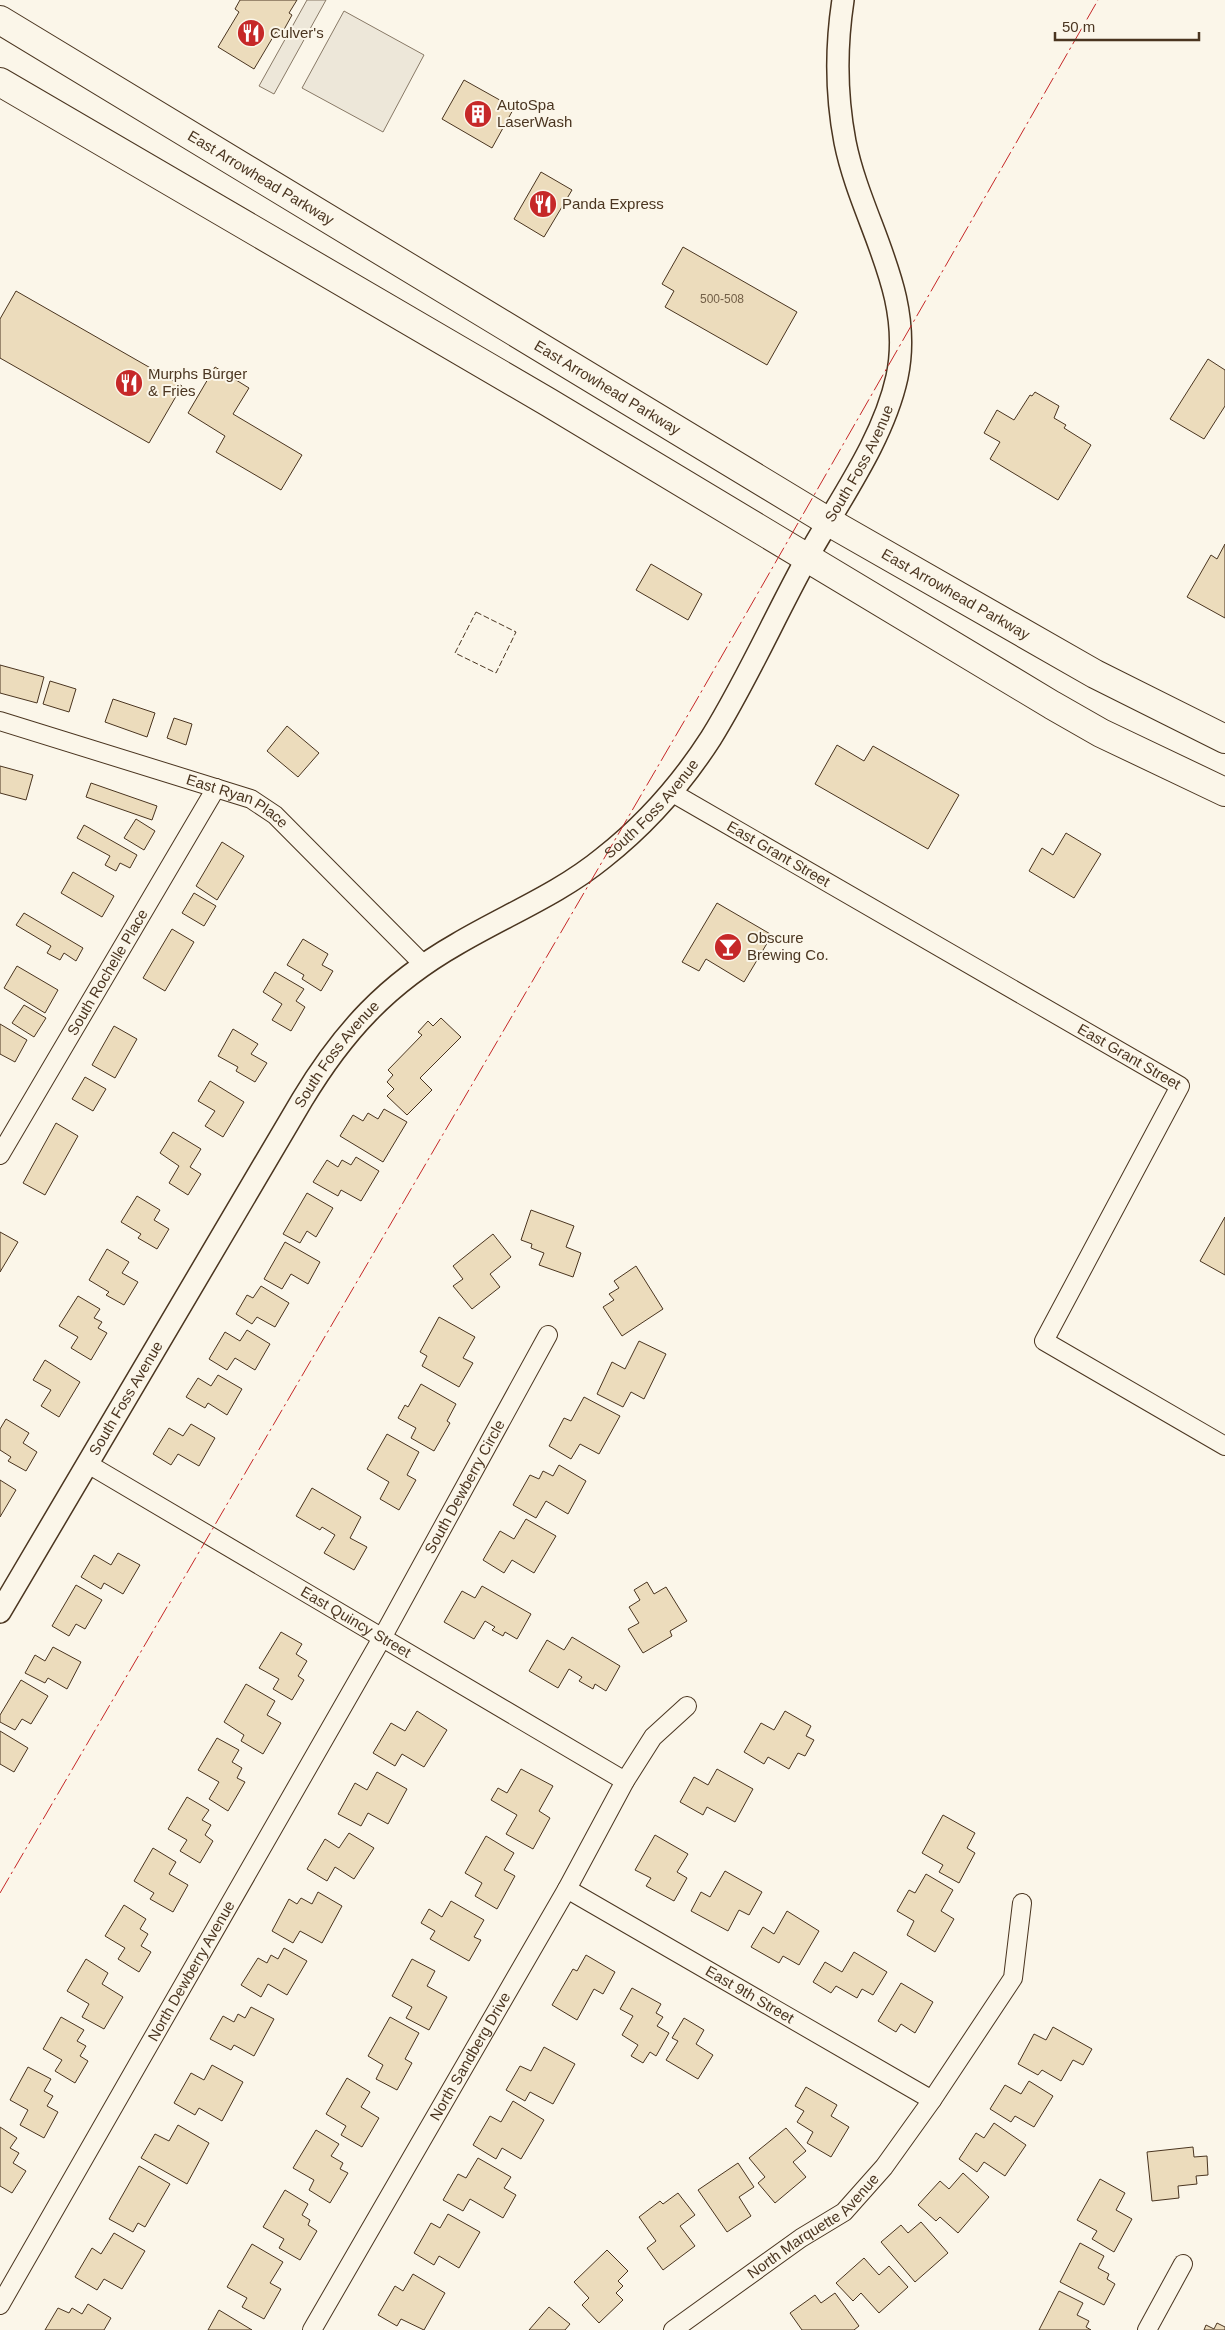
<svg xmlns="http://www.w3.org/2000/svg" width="1225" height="2330" font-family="Helvetica,sans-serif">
<rect width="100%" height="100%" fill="#fbf6e9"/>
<path fill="#ede7d9" stroke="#887966" d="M307,0H326L274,94L259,86Z
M344,11L424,55L383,132L302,88Z"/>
<path fill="#ecdcbc" stroke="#4a3520" d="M240,0H297L289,13L292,15L281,35L276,32L254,69L218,47L239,12L235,9Z
M464,80L514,108L492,148L442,119Z
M541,172L572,190L544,237L514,219Z
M683,247L797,312L767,365L665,307L674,291L662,284Z
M16,291L182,386L149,443L0,358V319Z
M1208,359L1225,370V406L1204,439L1170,419Z
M215,367L249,388L233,414L302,455L281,490L216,452L225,436L188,413Z
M1035,392L1059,406L1054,418L1066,425L1064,428L1091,445L1058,500L990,459L1000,442L984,433L997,410L1014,420L1030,395L1032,396Z
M1225,544V618L1187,597L1211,555L1217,559Z
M651,564L702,594L688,620L636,590Z
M0,665L44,677L37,703L0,693Z
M50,681L76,689L69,712L43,704Z
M113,699L155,713L147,737L105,722Z
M174,718L192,724L186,745L167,738Z
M287,726L319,753L298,777L267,751Z
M837,745L864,761L873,746L959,795L928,849L815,784Z
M0,766L33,775L26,800L0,793Z
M91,783L157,806L152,820L86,797Z
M136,819L155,831L144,850L124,838Z
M84,825L137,855L130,868L120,863L116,871L105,865L110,856L77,838Z
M1066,833L1101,854L1074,898L1029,871L1042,848L1053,855Z
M222,842L244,856L217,900L196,886Z
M73,872L114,896L102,917L61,893Z
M194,893L216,906L204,926L182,913Z
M717,903L772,935L744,982L706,959L699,971L682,962Z
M24,913L83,948L76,961L64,953L60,960L47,953L51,946L16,925Z
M172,929L194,942L165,991L143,978Z
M303,939L328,954L322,965L333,971L321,991L302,979L304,975L287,965Z
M17,966L58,990L45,1013L4,988Z
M275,972L304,989L296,1001L305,1007L291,1031L272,1020L282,1004L263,992Z
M24,1005L46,1018L34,1037L12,1023Z
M441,1018L461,1037L420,1078L432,1090L407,1115L387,1096L394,1089L387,1082L393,1075L388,1070L422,1035L418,1032L428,1021L433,1026Z
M0,1024L27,1040L15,1062L0,1054Z
M114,1026L137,1039L115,1078L92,1065Z
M233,1029L258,1044L251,1054L267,1063L255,1082L236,1071L238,1067L218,1056Z
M85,1077L106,1089L93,1111L72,1099Z
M210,1081L244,1102L223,1137L205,1126L215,1111L198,1101Z
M384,1109L407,1122L383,1162L340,1136L353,1115L363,1121L368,1113L378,1119Z
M56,1123L78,1136L45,1195L23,1183Z
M173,1132L201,1149L190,1167L201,1174L188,1195L169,1183L179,1166L160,1153Z
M356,1157L379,1171L361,1201L341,1190L338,1196L313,1182L327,1160L338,1167L342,1160L351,1165Z
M307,1193L333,1208L316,1237L307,1231L300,1243L283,1234Z
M137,1196L160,1210L154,1220L169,1229L157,1249L138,1238L141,1234L121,1222Z
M531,1210L574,1226L566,1247L581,1253L573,1277L539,1265L544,1253L531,1248L532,1244L521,1240Z
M1225,1217V1275L1200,1261Z
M0,1232L18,1242L0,1272Z
M493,1234L511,1257L490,1274L500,1287L472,1309L453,1286L463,1279L453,1266Z
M285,1242L320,1262L308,1284L291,1274L282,1289L264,1279Z
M107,1249L129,1262L122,1273L138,1282L124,1305L106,1295L109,1292L89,1280Z
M636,1266L663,1309L622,1336L603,1307L614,1300L609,1294L619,1288L614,1281Z
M261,1286L289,1303L275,1327L257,1317L252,1324L236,1314L247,1295L253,1298Z
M78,1296L100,1309L94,1318L102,1322L98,1328L107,1333L91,1360L71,1348L78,1337L59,1326Z
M439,1317L475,1337L463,1358L473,1363L459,1387L422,1366L427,1356L420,1352Z
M247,1330L270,1344L255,1370L235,1358L227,1370L209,1359L225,1332L240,1341Z
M639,1341L666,1354L644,1399L631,1392L623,1407L597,1394L612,1362L625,1369Z
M45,1360L80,1382L59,1417L41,1406L51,1390L33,1380Z
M218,1375L242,1389L227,1415L208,1403L205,1408L186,1397L198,1378L211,1386Z
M421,1384L456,1404L447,1421L450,1423L434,1451L411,1438L416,1428L398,1418L405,1405L408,1407Z
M584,1397L620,1416L599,1454L580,1444L571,1459L549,1446L564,1418L571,1421Z
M6,1419L29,1433L23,1443L37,1452L26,1471L8,1461L11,1457L0,1450V1429Z
M191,1424L215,1438L199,1466L178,1454L171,1465L153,1454L169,1428L183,1436Z
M387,1434L419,1452L407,1475L416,1480L399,1510L380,1499L389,1482L367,1469Z
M559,1465L586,1481L568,1514L546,1501L536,1518L513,1505L530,1475L539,1479L543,1471L553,1476Z
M0,1480L16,1490L0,1517Z
M312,1488L361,1517L350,1538L367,1547L354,1570L324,1553L335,1535L322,1527L320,1530L296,1516Z
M526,1519L556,1536L534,1573L512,1560L504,1573L483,1560L500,1531L514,1539Z
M118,1553L140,1565L123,1594L104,1583L101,1589L81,1577L94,1555L111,1565Z
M647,1582L654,1594L666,1587L687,1621L670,1631L672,1636L643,1653L628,1629L639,1623L629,1607L640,1600L634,1590Z
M76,1585L102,1600L85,1629L76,1624L69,1636L52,1626Z
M482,1586L531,1614L517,1639L505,1632L503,1636L492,1630L495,1627L485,1621L474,1639L444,1622L462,1591L475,1598Z
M281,1632L302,1644L296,1654L307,1661L298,1676L304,1680L292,1700L273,1689L279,1679L259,1668Z
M572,1637L620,1666L606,1691L595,1684L593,1689L579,1681L582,1677L569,1669L558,1688L529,1671L547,1640L564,1650Z
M53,1647L81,1662L67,1689L48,1678L45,1683L25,1673L35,1655L45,1661Z
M21,1680L48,1696L31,1724L22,1719L15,1730L0,1722V1715Z
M246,1684L275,1701L267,1715L281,1723L263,1754L241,1741L244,1735L224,1722Z
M417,1711L447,1730L424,1767L402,1754L395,1766L373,1753L391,1723L405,1731Z
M785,1711L811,1726L806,1736L814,1740L805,1756L798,1753L789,1769L768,1757L764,1764L744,1752L761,1723L774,1730Z
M0,1731L28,1748L14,1772L0,1764Z
M217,1738L239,1750L232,1762L242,1768L237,1778L245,1782L228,1811L209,1799L219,1782L198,1770Z
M521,1769L553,1786L539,1811L550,1818L533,1849L506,1834L517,1815L491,1800L498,1788L507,1793Z
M717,1769L753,1789L735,1822L707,1807L703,1815L680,1802L694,1777L708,1785Z
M377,1772L407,1789L388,1824L368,1813L361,1826L338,1814L355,1783L367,1790Z
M187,1797L209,1810L202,1820L211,1825L205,1835L213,1841L200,1863L180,1851L187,1840L168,1829Z
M943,1815L975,1833L967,1848L975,1853L959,1883L939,1872L943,1865L922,1853Z
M349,1833L374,1848L354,1879L335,1867L327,1881L307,1869L325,1839L339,1848Z
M655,1835L688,1854L677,1872L687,1878L674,1901L646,1886L651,1878L635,1870Z
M486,1836L514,1853L504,1870L515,1876L497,1909L475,1896L482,1883L465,1873Z
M153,1848L176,1862L169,1874L188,1885L173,1912L150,1899L154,1893L134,1881Z
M725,1871L762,1892L749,1915L739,1910L728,1931L691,1911L701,1892L710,1897Z
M926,1874L953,1890L941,1911L954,1919L935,1952L907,1935L914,1921L897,1911L909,1890L915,1893Z
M318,1892L342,1906L322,1943L300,1931L293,1943L272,1931L289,1899L297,1904L301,1898L312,1904Z
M451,1901L484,1920L474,1937L481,1940L469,1961L430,1939L435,1931L421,1923L429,1909L442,1917Z
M124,1905L146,1919L140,1929L148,1934L141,1946L151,1952L139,1972L118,1959L125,1948L105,1936Z
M787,1911L819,1931L799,1965L783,1956L779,1963L751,1947L763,1927L774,1934Z
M284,1948L307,1961L287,1995L268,1984L261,1997L241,1985L258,1958L267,1963L271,1955L278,1959Z
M854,1952L887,1972L873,1995L862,1989L857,1998L836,1986L831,1993L813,1982L825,1962L842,1972Z
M586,1955L615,1972L603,1994L594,1989L577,2020L552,2005L573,1969L577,1971Z
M86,1959L108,1973L102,1984L123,1997L104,2029L82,2017L89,2004L67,1991Z
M412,1959L435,1971L427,1986L447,1997L429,2030L406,2018L412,2007L392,1996Z
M901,1983L933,2002L915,2033L901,2024L896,2032L878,2021Z
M632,1988L661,2004L656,2013L663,2017L657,2026L669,2033L656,2056L650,2052L643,2063L631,2056L638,2045L622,2035L633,2016L620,2009Z
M251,2007L274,2019L254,2056L234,2045L231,2050L210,2039L223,2016L234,2022L238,2014L245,2018Z
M61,2017L84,2030L77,2041L86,2046L80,2056L88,2061L75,2083L55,2071L62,2060L43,2049Z
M390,2017L419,2033L405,2059L412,2063L397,2090L376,2079L383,2065L368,2056Z
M684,2018L704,2030L696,2044L713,2055L698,2079L666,2060L678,2041L672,2038Z
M1053,2027L1092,2049L1083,2065L1073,2060L1061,2081L1042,2070L1038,2075L1018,2064L1034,2034L1046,2040Z
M544,2047L575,2064L553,2104L530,2092L525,2101L506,2090L520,2066L531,2071Z
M212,2065L243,2082L222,2121L199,2108L195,2115L174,2103L191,2073L204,2080Z
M28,2067L51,2079L44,2091L53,2096L47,2106L58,2112L44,2138L20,2125L28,2110L10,2100Z
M347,2078L370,2092L361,2107L379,2118L362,2147L341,2135L346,2126L326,2114Z
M1029,2081L1053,2096L1034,2127L1015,2116L1011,2122L990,2109L1005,2085L1021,2094Z
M806,2087L837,2105L831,2116L849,2127L831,2157L807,2143L813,2132L797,2122L804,2111L795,2106Z
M513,2101L544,2120L521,2159L502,2148L496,2159L473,2145L490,2116L501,2122Z
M994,2123L1026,2145L1005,2176L984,2162L977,2172L959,2159L976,2133L984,2138Z
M178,2125L209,2143L187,2184L141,2158L155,2134L169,2141Z
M0,2127L17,2138L10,2148L19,2153L13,2163L26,2171L12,2193L0,2186Z
M786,2128L806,2151L793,2162L806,2177L775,2203L758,2183L765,2177L749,2158Z
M316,2130L339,2144L331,2156L343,2163L340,2169L348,2173L330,2203L309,2190L314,2180L293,2168Z
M1193,2147L1194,2157L1207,2156L1208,2175L1196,2176L1197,2184L1178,2186L1179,2198L1152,2201L1147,2152Z
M478,2158L511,2177L504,2188L516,2195L503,2218L470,2199L463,2211L443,2200L458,2174L466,2178Z
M738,2163L754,2187L739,2197L751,2216L727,2232L698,2190Z
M139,2166L170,2184L145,2227L138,2223L133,2232L109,2219Z
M963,2173L989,2197L958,2233L940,2217L936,2221L918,2205L940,2181L949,2189Z
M1100,2179L1125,2193L1116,2210L1132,2219L1114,2252L1092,2239L1097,2231L1077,2220Z
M285,2190L308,2204L302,2215L310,2220L308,2225L317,2231L300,2260L279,2248L284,2239L263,2227Z
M678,2193L695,2215L680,2226L695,2246L663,2270L647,2248L656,2241L639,2217L660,2201L663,2204Z
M448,2214L480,2232L459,2268L439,2256L434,2265L414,2253L431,2223L440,2228Z
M921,2222L948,2253L915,2282L881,2242L901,2225L908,2233Z
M114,2233L145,2251L122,2289L104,2279L97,2290L75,2277L92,2248L101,2254Z
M1080,2243L1104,2256L1098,2268L1109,2274L1107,2279L1115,2284L1104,2305L1060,2282Z
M252,2244L283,2262L270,2283L281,2289L264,2319L242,2307L247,2298L227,2287Z
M607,2250L628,2271L618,2281L623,2286L616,2293L623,2300L599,2323L582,2305L589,2298L574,2282Z
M864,2258L879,2275L889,2266L908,2287L879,2313L861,2293L853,2301L836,2283Z
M413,2274L445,2293L424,2330L401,2319L397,2326L378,2315L395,2286L403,2291Z
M1059,2291L1083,2303L1077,2315L1089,2321L1086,2327L1091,2330H1039Z
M835,2293L859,2326L854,2330H802L790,2313L815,2295L821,2303Z
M88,2304L111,2318L104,2330H45L58,2308L69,2313L72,2308L82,2314Z
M549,2307L570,2324L565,2330H529Z
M219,2310L252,2330H208Z
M1217,2323L1225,2327V2330H1204L1206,2325L1214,2329Z"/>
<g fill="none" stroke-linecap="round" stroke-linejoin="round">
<defs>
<g id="minor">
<path id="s1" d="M0,721L251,799L275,815L423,964"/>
<path id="s2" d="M671,792L1180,1086L1044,1341L1225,1446"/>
<path id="s3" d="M0,1155L216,788"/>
<path id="s4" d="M88,1464L625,1781"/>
<path id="s5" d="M567,1889L932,2100"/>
<path id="s6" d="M0,2305L382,1638L548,1335"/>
<path id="s7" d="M312,2330L567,1889L625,1781L653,1737L687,1706"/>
<path id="s8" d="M673,2330L801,2238L844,2212L884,2167L932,2100L1013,1978L1022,1903"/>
<path d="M1147,2330L1183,2264"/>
</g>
<g id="tertiary">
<path id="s9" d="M0,1612L302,1100C343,1032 387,984 457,944C506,915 559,894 603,858C645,825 682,783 711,738C747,680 774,618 807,558C838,502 883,441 897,377C915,292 861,222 845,142C836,95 836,46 843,0"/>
</g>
<g id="primary">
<path id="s10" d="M0,20L829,522L1095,674L1225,739"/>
<path d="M0,82L548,402L1052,705L1101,733L1225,792"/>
</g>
</defs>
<use href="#minor" stroke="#4a3520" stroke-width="20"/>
<use href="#tertiary" stroke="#4a3520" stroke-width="24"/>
<use href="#primary" stroke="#4a3520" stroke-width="30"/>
<use href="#minor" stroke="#fbf6e9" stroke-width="18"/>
<use href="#tertiary" stroke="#fbf6e9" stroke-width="21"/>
<use href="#primary" stroke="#fbf6e9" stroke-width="28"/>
<path stroke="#4a3520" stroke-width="1" stroke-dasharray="6 2.5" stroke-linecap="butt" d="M476,612L516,632L496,673L455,653Z"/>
<path stroke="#c62828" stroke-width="1" stroke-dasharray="18 4 2.5 4" stroke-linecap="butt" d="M0,1893L696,701L1098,0"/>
</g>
<defs>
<symbol id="restaurant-disc" viewBox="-11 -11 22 22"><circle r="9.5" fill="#c62828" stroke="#fbf6e9"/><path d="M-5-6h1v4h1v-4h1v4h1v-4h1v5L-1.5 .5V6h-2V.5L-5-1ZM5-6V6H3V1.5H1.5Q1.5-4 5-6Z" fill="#fff"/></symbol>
<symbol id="building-disc" viewBox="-11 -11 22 22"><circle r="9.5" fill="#c62828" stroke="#fbf6e9"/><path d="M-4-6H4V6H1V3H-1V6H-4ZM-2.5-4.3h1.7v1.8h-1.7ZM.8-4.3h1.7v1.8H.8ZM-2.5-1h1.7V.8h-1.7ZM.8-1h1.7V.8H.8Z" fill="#fff"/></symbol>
<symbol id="bar-disc" viewBox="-11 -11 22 22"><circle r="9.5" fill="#c62828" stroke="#fbf6e9"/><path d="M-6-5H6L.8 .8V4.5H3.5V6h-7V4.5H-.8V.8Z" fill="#fff"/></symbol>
</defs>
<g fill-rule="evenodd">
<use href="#restaurant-disc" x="235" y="17" width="32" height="32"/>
<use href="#building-disc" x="462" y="98" width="32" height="32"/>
<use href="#restaurant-disc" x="527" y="188" width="32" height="32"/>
<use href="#restaurant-disc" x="113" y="367" width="32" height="32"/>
<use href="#bar-disc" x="712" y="931" width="32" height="32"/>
</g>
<g text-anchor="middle" stroke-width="4" stroke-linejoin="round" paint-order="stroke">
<g font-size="12" fill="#725f47">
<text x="722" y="303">500-508</text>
</g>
<g font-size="15" fill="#4a3520" stroke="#fbf6e9" text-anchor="start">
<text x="270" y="38">Culver's</text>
<text x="497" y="110">AutoSpa<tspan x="497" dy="17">LaserWash</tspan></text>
<text x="562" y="209">Panda Express</text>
<text x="148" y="379">Murphs Burger<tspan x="148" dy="17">&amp; Fries</tspan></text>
<text x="747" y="943">Obscure<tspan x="747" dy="17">Brewing Co.</tspan></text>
</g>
<g font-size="15" fill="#4a3520" stroke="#fbf6e9">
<text dy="5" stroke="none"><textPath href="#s10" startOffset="305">East Arrowhead Parkway</textPath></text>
<text dy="5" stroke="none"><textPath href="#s10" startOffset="710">East Arrowhead Parkway</textPath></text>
<text dy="5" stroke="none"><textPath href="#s9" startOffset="1461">South Foss Avenue</textPath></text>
<text dy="5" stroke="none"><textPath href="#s10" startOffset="1115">East Arrowhead Parkway</textPath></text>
<text dy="5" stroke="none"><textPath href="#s1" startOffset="251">East Ryan Place</textPath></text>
<text dy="5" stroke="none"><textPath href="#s9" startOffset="1056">South Foss Avenue</textPath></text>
<text dy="5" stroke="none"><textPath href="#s2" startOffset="124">East Grant Street</textPath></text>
<text dy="5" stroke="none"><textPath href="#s3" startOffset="212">South Rochelle Place</textPath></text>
<text dy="5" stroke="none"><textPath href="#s9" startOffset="652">South Foss Avenue</textPath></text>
<text dy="5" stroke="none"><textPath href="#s2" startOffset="529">East Grant Street</textPath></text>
<text dy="5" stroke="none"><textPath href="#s9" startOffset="248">South Foss Avenue</textPath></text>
<text dy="5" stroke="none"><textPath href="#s6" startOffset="941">South Dewberry Circle</textPath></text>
<text dy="5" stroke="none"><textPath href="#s4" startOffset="311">East Quincy Street</textPath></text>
<text dy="5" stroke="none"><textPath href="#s6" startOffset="385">North Dewberry Avenue</textPath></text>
<text dy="5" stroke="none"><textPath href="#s5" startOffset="211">East 9th Street</textPath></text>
<text dy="5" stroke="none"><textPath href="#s7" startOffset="316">North Sandberg Drive</textPath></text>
<text dy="5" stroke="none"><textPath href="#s8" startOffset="175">North Marquette Avenue</textPath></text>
</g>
</g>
<path d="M1055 32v8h144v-8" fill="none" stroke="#4a3520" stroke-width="2.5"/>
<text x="1062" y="32" font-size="15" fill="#4a3520" stroke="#fbf6e9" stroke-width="4" paint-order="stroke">50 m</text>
</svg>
